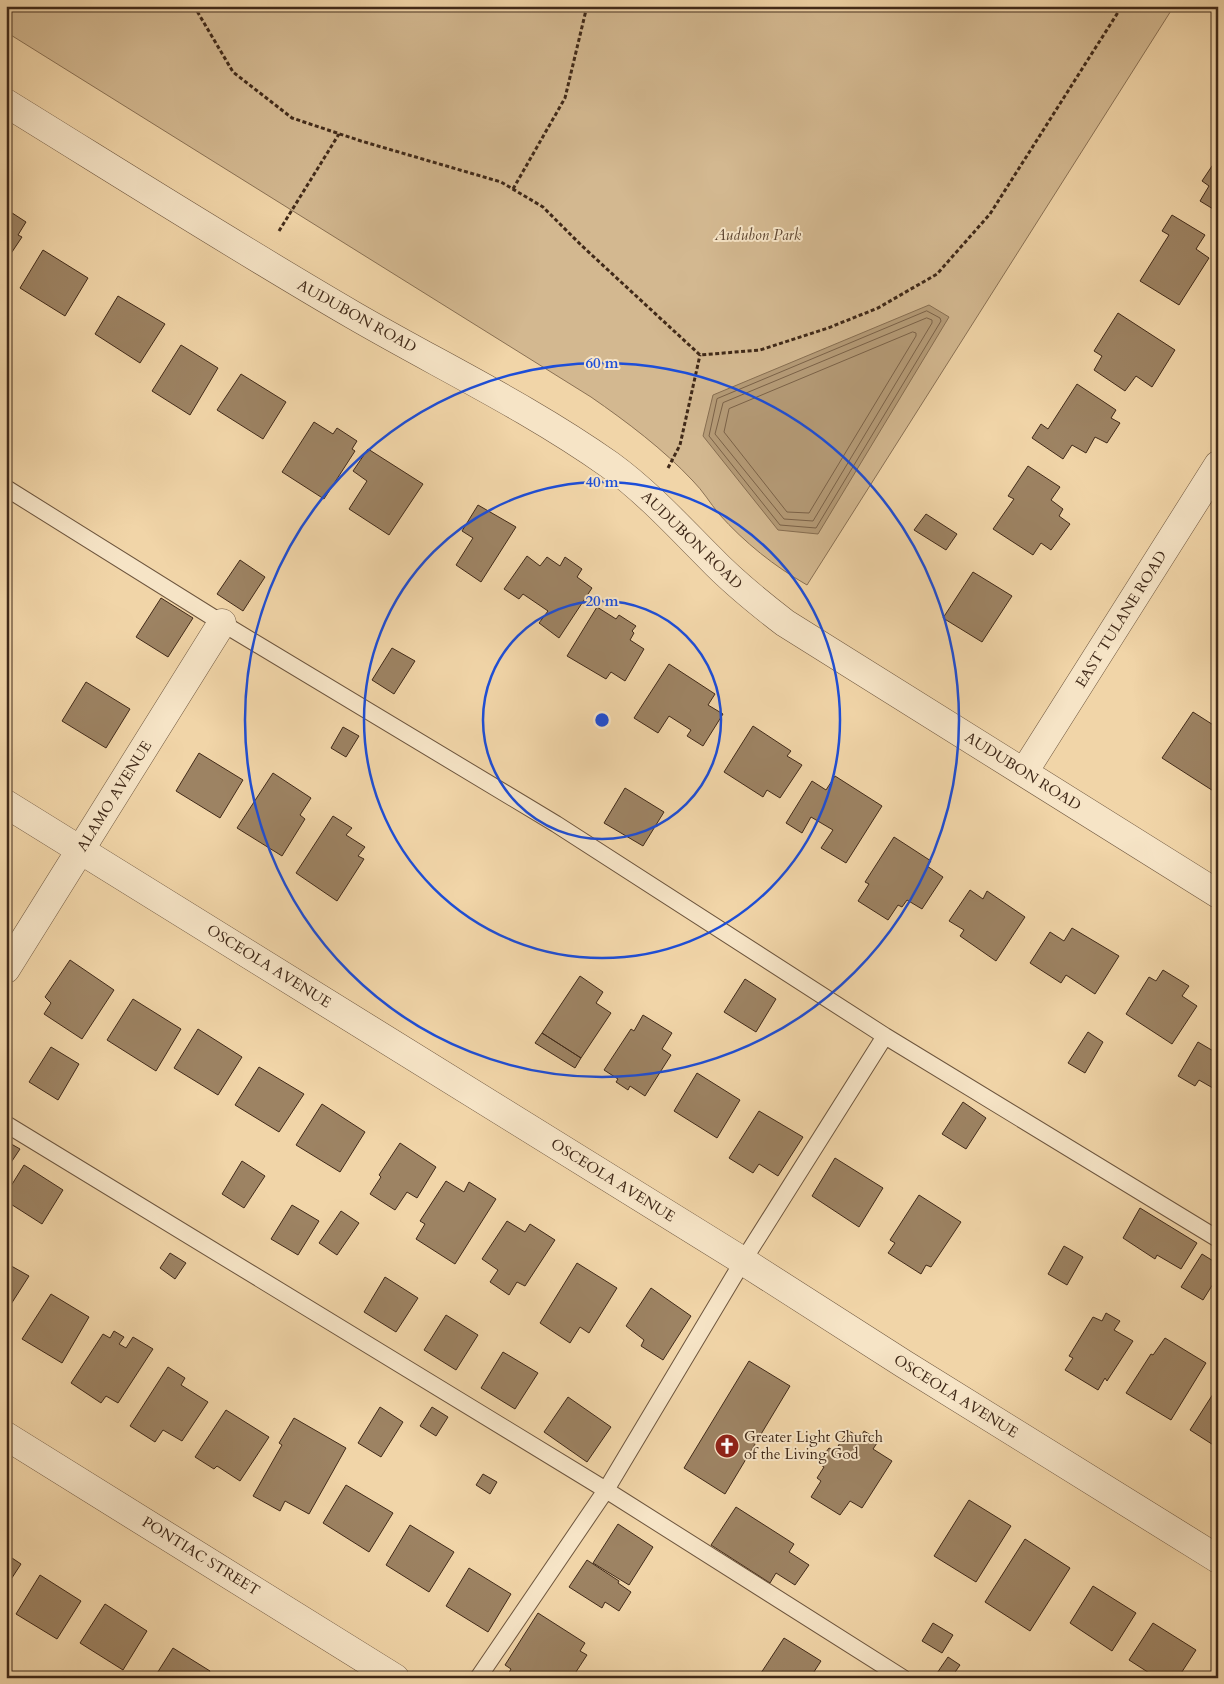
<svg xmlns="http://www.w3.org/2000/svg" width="1224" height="1684" font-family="Cardo,serif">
<rect width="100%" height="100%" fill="#f1d5a8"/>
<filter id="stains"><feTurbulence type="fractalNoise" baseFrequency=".004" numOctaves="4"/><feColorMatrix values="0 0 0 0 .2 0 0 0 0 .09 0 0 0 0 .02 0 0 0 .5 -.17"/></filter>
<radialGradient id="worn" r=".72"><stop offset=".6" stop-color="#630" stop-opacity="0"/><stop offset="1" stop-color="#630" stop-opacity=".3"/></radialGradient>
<path fill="#d3b890" stroke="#8a7154" d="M6,6H1174L807,585C774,566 745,543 719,514C710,503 703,491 693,481C663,449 627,422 591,397L6,32Z"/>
<path fill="#b59b77" stroke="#876e51" d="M929,305L949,317L818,534L778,530L703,436L713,395Z"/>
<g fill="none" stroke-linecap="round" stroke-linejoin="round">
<path stroke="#7b6248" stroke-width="1" d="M927,311L940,318L941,321L816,528L780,525L709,436L717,399Z
M927,318L932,320V323L813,521L784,519L715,434L723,403Z
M913,332L916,333V336L809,513L787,512L724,432L729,409Z"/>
</g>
<path fill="#9d8363" stroke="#412a19" d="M1218,157V212L1200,201L1209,186L1202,181Z
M6,209L26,222L18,235L22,237L6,261Z
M1172,215L1205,235L1196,249L1209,258L1179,305L1140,281L1169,235L1162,231Z
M43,250L88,278L65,316L20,288Z
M118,296L165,324L140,363L95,334Z
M1118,313L1175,350L1152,387L1136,376L1125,391L1094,370L1102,356L1094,351Z
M181,345L218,368L190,415L152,391Z
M241,374L286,402L263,439L217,410Z
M1077,384L1116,410L1111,418L1120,423L1107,443L1095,437L1086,453L1072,445L1063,459L1032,438L1041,424L1048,429Z
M314,422L333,434L337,428L357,441L352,449L355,451L324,499L282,472Z
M368,449L423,484L389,535L349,509L367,481L353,471Z
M1028,466L1060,487L1051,500L1063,509L1059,516L1070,524L1051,550L1041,543L1033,555L993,529L1014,499L1008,496Z
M478,505L516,527L481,582L456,565L473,538L462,531Z
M926,514L957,534L946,550L914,530Z
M527,556L540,566L547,557L560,566L565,557L582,569L577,577L592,588L559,638L539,623L548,611L523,594L519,599L504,589Z
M240,560L265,577L243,611L217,594Z
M973,572L1012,596L982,642L943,618Z
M161,598L193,618L168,657L136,637Z
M597,607L616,619L619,615L636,626L632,631L634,633L630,640L644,649L625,681L611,672L606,679L567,656Z
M392,648L415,661L394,694L372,680Z
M669,664L715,694L708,705L723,714L703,746L687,736L691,730L669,716L658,733L634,718Z
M86,682L130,709L106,748L62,721Z
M1193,712L1218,728V794L1162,758Z
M753,726L791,751L787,756L802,765L780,798L767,790L763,797L724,772Z
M343,727L359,736L346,757L331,748Z
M199,753L243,780L220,818L176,791Z
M273,773L311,798L300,815L305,819L282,856L237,828Z
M835,776L882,806L846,863L821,848L833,830L811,817L802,833L786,823L812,781L826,790Z
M625,788L664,812L643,846L604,823Z
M333,816L352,828L346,835L365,847L358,856L364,859L337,901L296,873Z
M894,837L931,861L927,866L943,877L922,909L907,900L902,907L898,905L888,920L858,901L869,884L865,882Z
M970,890L983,899L987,891L1025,917L996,961L960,936L964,930L949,921Z
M1072,928L1119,956L1095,994L1066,975L1061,983L1030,963L1050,932L1064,941Z
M70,960L114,990L82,1039L44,1014L51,1003L45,997Z
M1163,970L1189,986L1182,996L1197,1006L1172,1044L1126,1014L1149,977L1156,981Z
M580,976L603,992L596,1003L611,1013L581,1058L542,1033Z
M745,979L776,999L756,1032L724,1012Z
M133,999L181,1029L156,1071L107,1040Z
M643,1015L672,1033L662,1049L671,1055L645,1096L630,1086L628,1090L616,1082L618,1079L604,1070L631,1029L634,1031Z
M198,1029L242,1057L218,1095L174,1068Z
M1088,1032L1103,1042L1085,1073L1068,1063Z
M542,1033L581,1058L575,1068L535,1043Z
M1198,1042L1215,1052L1218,1047V1091L1199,1080L1195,1086L1178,1076Z
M51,1047L79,1064L58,1100L29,1082Z
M259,1067L304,1094L279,1132L235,1105Z
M697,1073L740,1100L717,1138L674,1111Z
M963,1102L986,1118L966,1149L942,1134Z
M322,1104L365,1132L340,1172L296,1145Z
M759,1111L803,1137L778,1176L759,1164L753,1173L729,1158Z
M6,1141L20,1149L6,1170Z
M400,1143L436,1167L417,1198L407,1192L395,1210L370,1194L381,1177L379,1175Z
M835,1158L883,1188L859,1227L812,1196Z
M242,1161L265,1176L244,1208L222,1194Z
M24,1165L63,1190L42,1224L6,1201V1194Z
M446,1181L464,1192L469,1182L496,1199L455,1264L416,1239L425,1224L420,1221Z
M919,1195L961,1222L931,1267L926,1265L921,1274L888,1253L895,1243L890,1240Z
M292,1205L319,1221L298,1255L271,1239Z
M1140,1208L1197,1243L1181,1269L1157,1255L1155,1259L1123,1238Z
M341,1211L359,1223L337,1255L319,1243Z
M507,1221L525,1232L530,1224L555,1240L525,1286L517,1282L509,1295L490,1282L498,1270L482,1259Z
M1064,1246L1083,1257L1067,1285L1048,1274Z
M170,1253L186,1263L175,1279L160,1268Z
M1202,1254L1218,1264V1276L1203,1300L1181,1287Z
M6,1263L29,1276L6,1312Z
M577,1263L617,1288L589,1333L580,1327L570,1343L540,1323Z
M385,1277L418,1298L396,1332L364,1312Z
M651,1288L691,1316L663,1360L641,1346L644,1340L626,1326Z
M51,1294L89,1317L62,1363L22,1339Z
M1106,1313L1120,1321L1114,1330L1133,1341L1107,1381L1105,1378L1098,1390L1065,1370L1073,1358L1069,1356L1093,1317L1102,1321Z
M446,1315L478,1335L456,1370L424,1350Z
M114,1331L124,1337L119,1344L126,1348L133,1337L153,1349L118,1403L106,1396L101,1403L71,1383L103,1334L110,1338Z
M1165,1338L1206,1363L1171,1420L1126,1393L1151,1354L1153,1355Z
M503,1352L538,1373L515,1409L481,1388Z
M749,1361L790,1386L725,1494L684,1468Z
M168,1367L185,1378L181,1385L208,1402L182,1441L163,1430L155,1442L130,1426Z
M1213,1394L1218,1397V1448L1190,1430Z
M568,1397L611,1427L587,1462L544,1432Z
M380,1407L403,1422L381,1457L358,1443Z
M432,1407L448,1417L436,1436L420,1426Z
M226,1410L269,1437L240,1481L217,1466L214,1469L195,1457Z
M294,1418L346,1448L309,1514L285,1501L280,1511L253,1496L282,1445L279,1443Z
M848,1430L860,1438L864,1431L879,1440L873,1449L892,1461L862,1508L850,1501L840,1515L811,1497L821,1481L817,1478L824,1467L818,1463L829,1448L835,1451Z
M483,1474L497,1482L490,1494L476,1485Z
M346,1485L393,1513L369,1552L323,1523Z
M969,1500L1011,1526L976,1582L934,1556Z
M736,1507L794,1544L789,1552L809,1565L795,1585L776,1573L770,1583L711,1545Z
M618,1524L653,1547L629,1585L593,1563Z
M410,1525L454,1552L429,1592L386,1565Z
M1025,1539L1070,1568L1030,1631L985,1602Z
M6,1554L21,1564L6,1587Z
M587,1560L619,1581L618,1583L631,1592L619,1611L605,1602L602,1608L569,1587Z
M469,1568L511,1594L488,1632L446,1606Z
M40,1575L81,1601L57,1639L16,1614Z
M1093,1586L1136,1613L1112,1651L1070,1623Z
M105,1604L147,1631L123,1670L80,1643Z
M538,1613L585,1643L580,1651L587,1655L572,1678H506L511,1669L505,1665Z
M933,1623L953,1635L942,1653L922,1641Z
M1153,1623L1196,1650L1178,1678H1157L1129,1660Z
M784,1638L821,1661L810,1678H762L759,1676Z
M173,1648L210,1671L206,1678H154Z
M948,1657L960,1665L951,1678H937L935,1676Z
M1027,1672L1035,1678H1023Z"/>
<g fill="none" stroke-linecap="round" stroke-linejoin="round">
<defs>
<path id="lane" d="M6,488L222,623L556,824L885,1036L1218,1239
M6,1124L606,1490L903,1678
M478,1678L606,1490L743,1261L885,1036"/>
<path id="street" d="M6,103C121,174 236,247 353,315C439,365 528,407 610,465C647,492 678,526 710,558C733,582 759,603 785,623L1218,894
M1024,772L1218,465
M6,804L743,1261L904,1364L1218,1559
M6,969L222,623
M6,1436L395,1678"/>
</defs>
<use href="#lane" stroke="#6d553d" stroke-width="18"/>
<use href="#street" stroke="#6d553d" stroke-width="29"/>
<path stroke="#412a19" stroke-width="3" stroke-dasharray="4 2.5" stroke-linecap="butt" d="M194,6L233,72L292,118L361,141L501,182L543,207L581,245L700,355L760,350L828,328L878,308L937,274L990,214L1122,6
M513,189L565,98L587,6
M279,231L339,134
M668,468L680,445L700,355"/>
<use href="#lane" stroke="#f6e4c6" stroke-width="16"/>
<use href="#street" stroke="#f6e4c6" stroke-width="28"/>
</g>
<g fill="none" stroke="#1d4ed8" stroke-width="2.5">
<circle cx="602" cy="720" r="119"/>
<circle cx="602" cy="720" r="238"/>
<circle cx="602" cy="720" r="357"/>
</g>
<defs>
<symbol id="church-disc" viewBox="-11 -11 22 22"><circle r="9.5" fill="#8f2418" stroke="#f6e4c6"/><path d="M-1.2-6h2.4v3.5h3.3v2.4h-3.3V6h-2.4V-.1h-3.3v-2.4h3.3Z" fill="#fff"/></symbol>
</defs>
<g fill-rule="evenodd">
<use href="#church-disc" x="713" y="1432" width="28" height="28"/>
</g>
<g text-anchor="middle" stroke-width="4" stroke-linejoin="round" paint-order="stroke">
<g font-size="15" font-style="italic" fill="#5e4631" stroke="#f6e4c6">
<text x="758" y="240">Audubon Park</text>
</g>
<g font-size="15" fill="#412a19" stroke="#f6e4c6">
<text transform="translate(357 316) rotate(29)" y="5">AUDUBON ROAD</text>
<text transform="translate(692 540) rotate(44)" y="5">AUDUBON ROAD</text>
<text transform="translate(1121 619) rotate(-58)" y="5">EAST TULANE ROAD</text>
<text transform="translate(1023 771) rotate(32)" y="5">AUDUBON ROAD</text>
<text transform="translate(114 796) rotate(-58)" y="5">ALAMO AVENUE</text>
<text transform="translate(269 966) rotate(32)" y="5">OSCEOLA AVENUE</text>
<text transform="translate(613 1180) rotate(32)" y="5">OSCEOLA AVENUE</text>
<text transform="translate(956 1396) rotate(32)" y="5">OSCEOLA AVENUE</text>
<text transform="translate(201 1556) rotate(32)" y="5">PONTIAC STREET</text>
</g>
<g font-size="15" fill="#412a19" stroke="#f6e4c6" text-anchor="start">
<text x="744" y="1442">Greater Light Church<tspan x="744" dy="17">of the Living God</tspan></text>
</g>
</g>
<circle cx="602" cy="720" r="8" fill="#1d4ed8" stroke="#f6e4c6" stroke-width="2.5"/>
<g font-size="15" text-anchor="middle" font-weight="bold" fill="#1d4ed8" stroke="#f6e4c6" stroke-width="4" stroke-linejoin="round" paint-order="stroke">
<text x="602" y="368">60 m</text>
<text x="602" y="487">40 m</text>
<text x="602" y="606">20 m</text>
</g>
<rect width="1224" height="1684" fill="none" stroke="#f1d5a8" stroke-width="25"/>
<rect x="8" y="8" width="1209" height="1669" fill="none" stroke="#412a19" stroke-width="2.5"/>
<rect x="12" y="12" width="1199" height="1659" fill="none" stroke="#412a19"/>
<rect width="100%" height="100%" filter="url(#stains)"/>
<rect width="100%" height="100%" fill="url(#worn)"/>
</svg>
